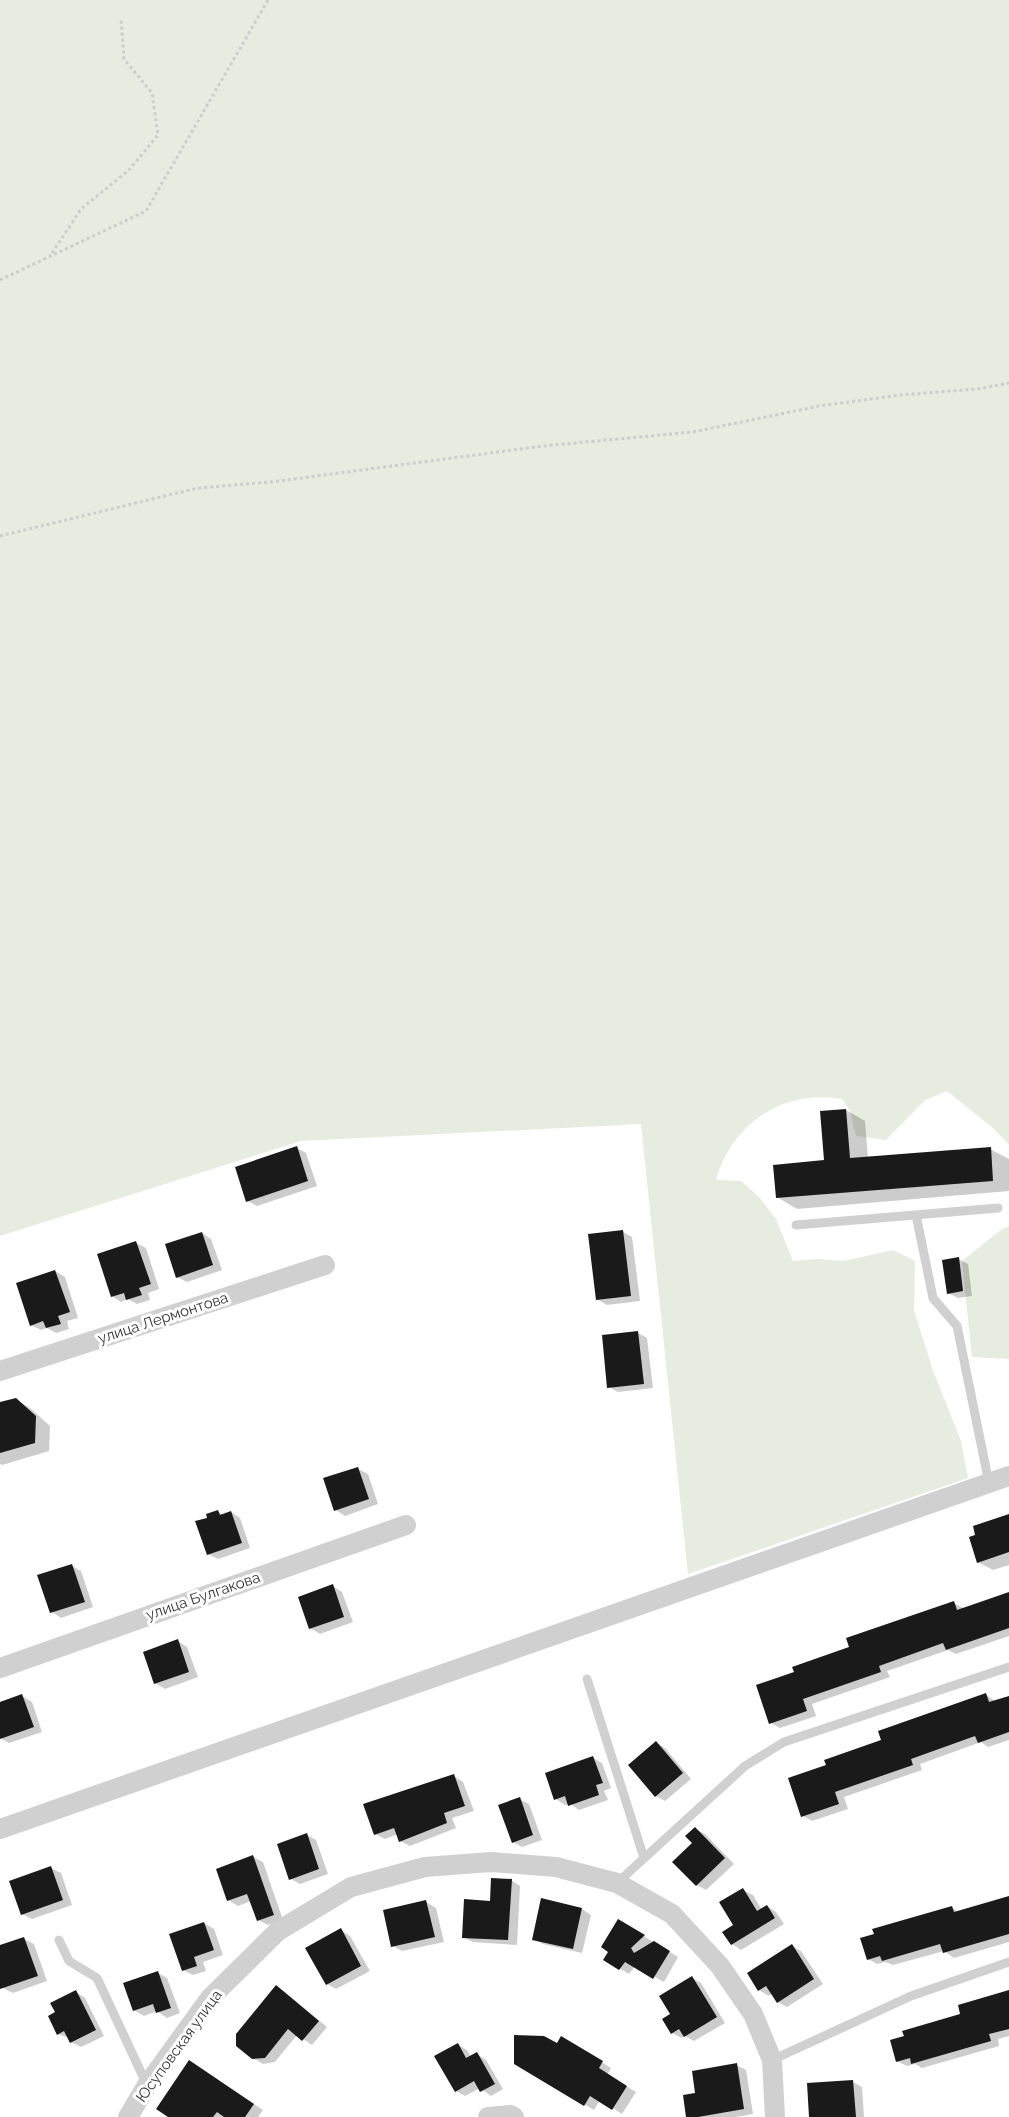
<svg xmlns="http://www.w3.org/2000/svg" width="1009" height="2117" font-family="Raleway,sans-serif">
<rect width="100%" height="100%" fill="#fff"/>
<path fill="#e6ecdf" d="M0,0H1009V1145L993,1128L947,1091L925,1100L886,1140L856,1136L850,1111L842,1099C783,1089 732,1123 716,1180L741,1181L760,1198L776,1219L793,1261L818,1259L844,1261L893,1250L915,1261L914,1310L932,1368L961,1441L968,1478L688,1574L641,1124L301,1141L0,1236Z
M1009,1226V1359L972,1357L962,1261L1002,1229Z"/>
<path fill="#0003" d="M846,1110L865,1121L868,1158L990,1149L1009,1159V1191L797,1209L777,1197L826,1162Z
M297,1148L306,1153L317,1186L257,1206L248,1201Z
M623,1232L632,1237L640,1301L607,1305L597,1299Z
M202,1233L211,1239L222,1270L187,1282L177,1277Z
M136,1243L146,1248L159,1289L148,1293L150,1300L137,1304L128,1299L121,1302L112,1296Z
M958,1259L968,1264L972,1296L958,1298L948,1293Z
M55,1271L65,1277L78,1318L67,1321L69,1329L56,1333L47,1328L41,1330L31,1325Z
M638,1333L647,1338L653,1388L618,1392L609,1387Z
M15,1399L30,1408L50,1426L49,1451L2,1465L0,1464V1404Z
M358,1469L368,1474L378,1504L345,1516L336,1510Z
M218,1512L224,1515L231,1512L240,1518L250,1548L218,1559L208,1554L209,1518Z
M1009,1516V1565L993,1570L978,1562Z
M72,1566L81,1571L93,1607L61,1618L52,1612Z
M333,1586L342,1592L353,1622L320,1634L310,1628Z
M1009,1595V1636L956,1654L948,1650L887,1671L890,1677L812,1704L816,1716L780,1728L771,1723L795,1673L954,1603L963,1608Z
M178,1641L187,1647L198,1677L165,1689L155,1683Z
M986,1695L995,1701L1009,1697V1740L988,1747L981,1742L920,1764L922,1770L844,1797L848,1809L812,1821L803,1816L828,1766Z
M22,1696L32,1702L42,1732L9,1743L0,1738V1704Z
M656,1743L665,1748L691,1779L665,1801L656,1796Z
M593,1758L602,1763L611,1788L604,1791L608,1800L579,1810L569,1803L565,1805L556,1799Z
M454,1776L463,1782L474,1811L452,1818L456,1828L410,1846L400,1841L398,1834L385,1839L375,1834Z
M519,1799L529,1804L542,1840L522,1847L513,1842Z
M695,1829L705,1834L734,1864L706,1890L697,1885L694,1843Z
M307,1835L316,1840L328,1874L300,1884L291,1879Z
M253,1857L263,1862L283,1920L268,1925L258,1920L251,1901L238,1906L228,1900Z
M51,1868L61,1873L72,1905L32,1919L22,1914Z
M511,1880L520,1886L517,1945L473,1942L463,1937Z
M743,1890L753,1895L762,1910L767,1906L776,1912L784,1924L741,1950L732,1944Z
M1009,1898V1942L954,1958L944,1951L893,1965L886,1962L877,1964L868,1959L951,1907L959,1912Z
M542,1900L582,1909L591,1915L582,1953L543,1944L533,1939Z
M426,1902L436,1908L444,1942L402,1951L393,1946Z
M619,1921L678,1957L664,1982L635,1966L629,1974L605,1960L610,1951Z
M204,1923L214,1929L223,1955L203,1962L206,1971L193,1975L183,1970Z
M341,1930L350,1936L370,1971L336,1989L327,1984Z
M24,1939L34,1944L47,1981L13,1993L3,1988L0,1979V1947Z
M792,1946L801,1951L823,1984L787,2007L778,2002L773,1993L769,1996L759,1990Z
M158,1973L167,1978L180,2013L167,2018L157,2011L144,2016L134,2010Z
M692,1978L701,1983L725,2023L694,2041L685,2036L682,2038L672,2033V2015Z
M277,1987L286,1993L327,2027L312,2045L297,2035L275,2062L263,2064L253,2058Z
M76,1992L85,1998L104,2036L81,2047L71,2042L69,2038L58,2034L57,2013Z
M1009,1992V2036L998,2039L999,2046L922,2068L915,2064L907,2066L897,2061L962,2015Z
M562,2038L611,2068L607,2075L636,2092L622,2114L600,2100L594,2110L516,2063L558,2045Z
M458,2045L467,2050L471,2057L477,2054L486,2060L503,2089L491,2096L480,2088L465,2096L456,2091Z
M736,2065L746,2070L753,2114L736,2117H688L697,2094Z
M198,2067L263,2110L258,2117H171Z
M853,2082L862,2087L864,2117H810Z"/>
<path fill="#1a1a1a" d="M846,1109L850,1158L991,1147L993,1181L776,1198L773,1165L824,1160L820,1111Z
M297,1146L308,1181L246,1202L235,1167Z
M623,1230L631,1296L596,1300L588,1234Z
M202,1232L213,1265L176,1278L165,1244Z
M136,1241L151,1284L139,1288L142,1295L126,1300L124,1293L111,1297L97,1254Z
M959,1257L963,1291L947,1294L942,1260Z
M55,1270L70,1312L58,1316L61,1324L46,1328L43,1321L30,1326L16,1283Z
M638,1331L644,1384L607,1388L602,1335Z
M16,1398L36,1416L35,1443L0,1453V1402Z
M358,1467L369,1499L334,1511L323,1478Z
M218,1510L220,1515L231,1511L242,1543L207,1555L195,1521L207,1518L206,1514Z
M1009,1514V1552L977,1563L969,1537L975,1535L973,1526Z
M72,1564L85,1602L50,1613L37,1575Z
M333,1584L344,1617L309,1629L298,1597Z
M1009,1592V1628L946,1650L943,1643L879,1666L881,1672L803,1699L807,1711L769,1724L756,1685L794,1672L792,1667L849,1647L846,1638L954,1601L957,1610Z
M178,1639L189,1672L154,1684L143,1652Z
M986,1693L989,1702L1009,1696V1732L978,1743L975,1736L911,1759L913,1765L835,1792L839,1804L801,1817L788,1778L826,1765L824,1760L881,1740L878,1731Z
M22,1694L34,1727L0,1739V1702Z
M656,1741L683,1773L655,1797L628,1765Z
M593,1756L603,1783L596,1785L599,1795L568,1806L565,1796L554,1800L545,1773Z
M454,1774L465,1806L444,1813L447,1823L399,1842L394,1828L374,1835L363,1804Z
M520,1797L533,1835L512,1843L498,1805Z
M695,1827L725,1858L696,1886L672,1862L692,1843L685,1836Z
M307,1833L319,1869L289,1880L277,1844Z
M253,1855L274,1915L257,1921L247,1894L227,1901L216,1869Z
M51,1866L63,1900L21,1915L9,1881Z
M491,1878L512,1879L508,1940L462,1938L464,1899L490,1901Z
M743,1888L757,1911L767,1905L775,1918L731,1945L722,1932L733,1925L719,1902Z
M1009,1896V1934L943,1953L940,1944L882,1961L880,1956L867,1960L860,1938L874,1934L872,1929L952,1906L954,1912Z
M541,1898L582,1908L573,1949L532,1940Z
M426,1900L435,1937L391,1947L383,1910Z
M618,1919L645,1935L631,1948L634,1953L654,1941L670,1951L653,1979L625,1962L619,1970L603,1960L608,1952L601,1947Z
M204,1922L214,1950L194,1957L197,1966L182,1971L169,1934Z
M341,1928L361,1966L326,1985L305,1948Z
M24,1937L38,1976L0,1989V1945Z
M792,1944L814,1979L777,2003L766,1986L758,1991L747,1973Z
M158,1971L171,2008L156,2013L153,2004L133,2011L123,1983Z
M692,1976L717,2017L684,2037L679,2029L671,2034L662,2019L670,2014L659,1996Z
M276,1985L319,2021L302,2041L288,2029L265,2058L252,2059L236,2046V2034Z
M76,1990L96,2030L70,2043L64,2031L57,2035L48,2016L55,2012L50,2003Z
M1009,1990V2029L989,2034L991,2041L911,2064L910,2058L896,2062L890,2040L904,2036L902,2031L960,2014L958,2005Z
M514,2035L544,2036L557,2043L561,2036L603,2061L599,2068L627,2086L612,2110L590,2096L584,2106L514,2064Z
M458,2043L466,2058L477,2052L495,2084L480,2092L474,2081L455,2092L434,2056Z
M189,2060L254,2104L245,2117H224L217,2112L213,2117H168L156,2109Z
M737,2063L744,2109L698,2117H686L683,2095L695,2093L692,2071Z
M853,2080L856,2117H809L807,2083Z"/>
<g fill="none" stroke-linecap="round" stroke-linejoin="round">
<path stroke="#cdcdcd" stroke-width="3" stroke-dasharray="3 3" stroke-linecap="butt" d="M52,253L81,209L129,170L158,135L152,93L124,59L121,18
M0,280L146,211L268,0
M0,536L198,488L271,482L543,446L693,432L819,406L900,395L978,389L1009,383"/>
<path stroke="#d0d0d0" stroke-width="9" d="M916,1215L933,1298L957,1326L989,1483
M796,1225L998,1208
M587,1679L644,1858
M617,1883L745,1766L784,1742L1009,1667
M59,1940L69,1961L97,1978L147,2085
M772,2060L911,1996L1009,1962"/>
<path stroke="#d0d0d0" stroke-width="20" d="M0,1371L325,1265
M0,1668L406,1525
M0,1829L1009,1476
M128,2117L147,2085L210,1998L278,1931L351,1887L425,1867L491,1862L556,1867L617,1883L672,1914L720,1966L753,2014L772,2060L775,2117
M488,2117L510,2115L514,2117"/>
</g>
<g text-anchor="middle" stroke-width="6" stroke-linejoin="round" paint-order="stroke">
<g font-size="15" fill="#333" stroke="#fff">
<text transform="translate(163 1318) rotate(-18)" y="5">улица Лермонтова</text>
<text transform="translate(203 1596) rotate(-19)" y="5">улица Булгакова</text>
<text transform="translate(179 2046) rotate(-54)" y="5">Юсуповская улица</text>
</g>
</g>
</svg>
